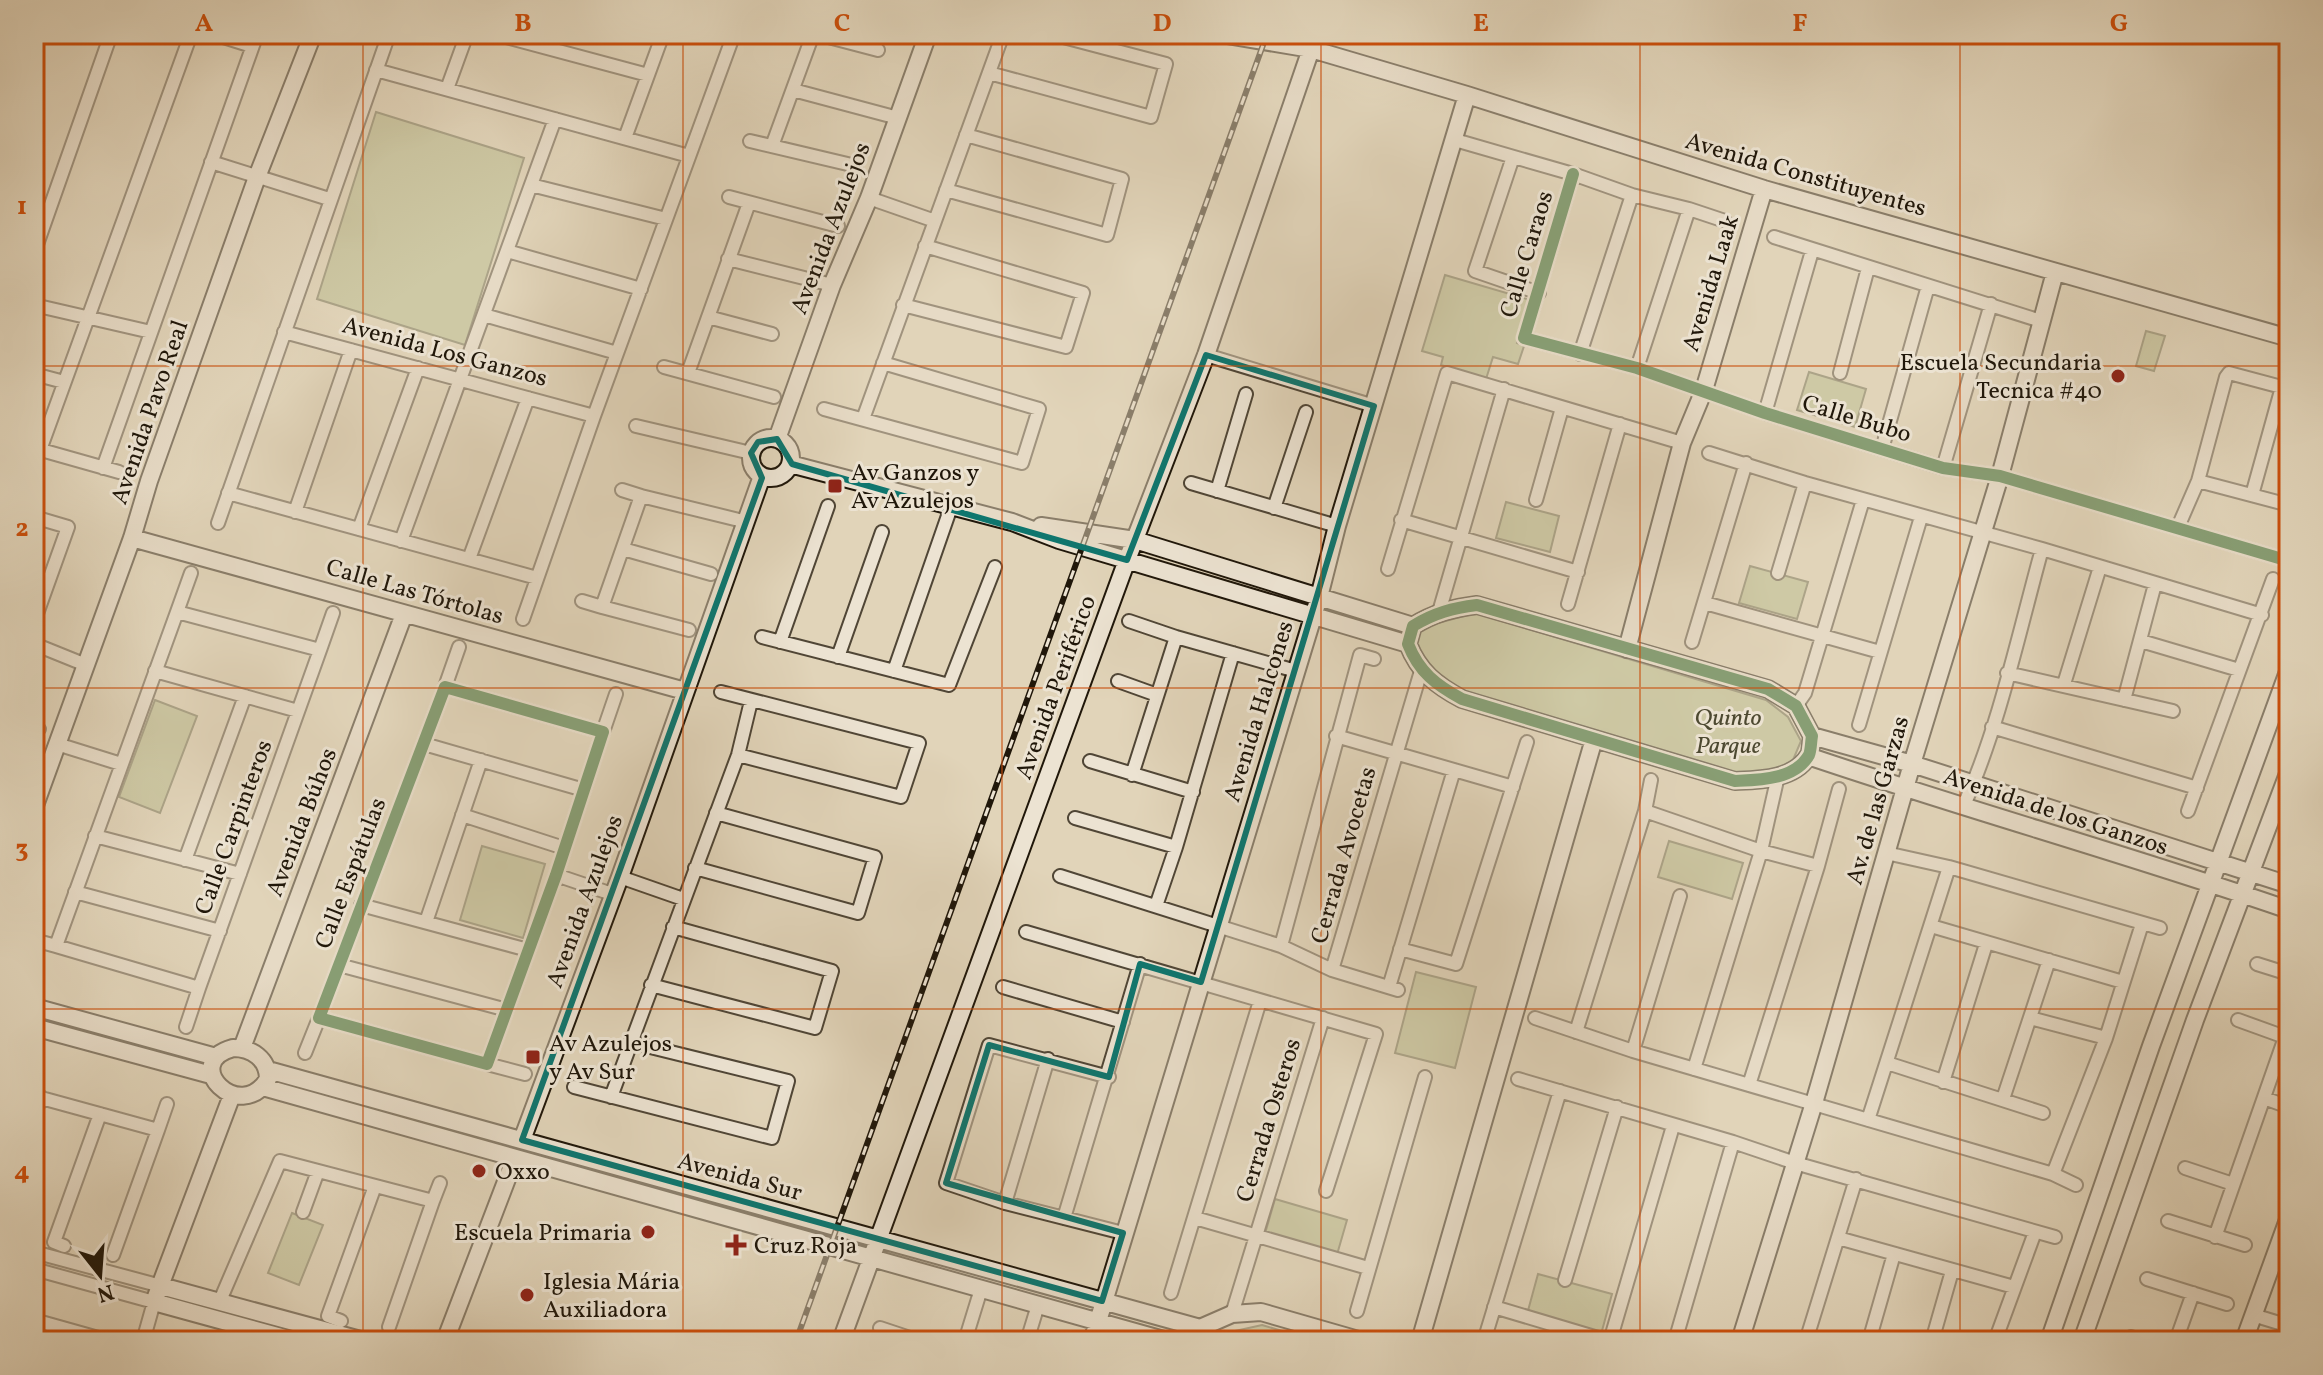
<svg xmlns="http://www.w3.org/2000/svg" width="2323" height="1375" font-family="Vollkorn,serif">
<rect width="100%" height="100%" fill="#e1d4b9"/>
<filter id="stains"><feTurbulence type="fractalNoise" baseFrequency=".0025" numOctaves="4"/><feColorMatrix values="0 0 0 0 .2 0 0 0 0 .09 0 0 0 0 .02 0 0 0 .5 -.17"/></filter>
<radialGradient id="worn" r=".72"><stop offset=".6" stop-color="#630" stop-opacity="0"/><stop offset="1" stop-color="#630" stop-opacity=".3"/></radialGradient>
<path fill="#b6bc8d" stroke="#6b6a4c" stroke-width="2" d="M376,112L524,158L465,345L317,299Z
M1445,275L1530,300L1517,343L1524,346L1518,364L1493,357L1486,379L1441,365L1443,357L1422,351Z
M2146,331L2165,336L2154,371L2136,366Z
M1809,372L1866,389L1855,427L1797,410Z
M1506,502L1559,516L1550,552L1496,538Z
M1750,566L1808,582L1797,619L1739,603Z
M1475,613L1766,700L1788,717L1801,741L1793,760L1771,773L1727,774L1466,694L1431,669L1416,649L1418,634L1427,626Z
M155,700L197,716L160,813L119,797Z
M1669,841L1743,863L1732,899L1658,877Z
M482,846L545,864L523,938L460,920Z
M1416,972L1476,987L1455,1068L1395,1053Z
M1275,1199L1347,1220L1336,1258L1264,1237Z
M292,1213L323,1225L299,1285L268,1273Z
M1538,1274L1612,1294L1600,1338L1526,1318Z
M1262,1325L1315,1341H1207L1217,1335Z"/>
<g fill="none" stroke-linecap="round" stroke-linejoin="round">
<defs>
<path id="street" d="M214,34L252,46
M495,34L648,75
M817,34L878,50
M376,70L689,156
M989,73L1151,117L1166,64L1052,34
M447,89L467,34
M793,90L898,118
M625,138L663,34
M1455,140L1573,174L1632,195L1689,209L1725,221
M750,141L856,166
M772,146L813,34
M1513,157L1475,271L1539,293
M211,162L329,199
M1573,174L1524,338L1637,368L1765,413L1943,468L2000,476L2289,561
M531,185L666,219
M946,190L1107,235L1122,179L966,135
M729,197L838,226
M869,198L935,221
M1774,237L2041,321
M507,251L641,289
M34,253L111,34
M728,259L832,285
M34,305L151,332
M903,305L1066,347L1083,293L925,246
M484,315L617,353
M708,317L772,334
M284,332L594,416
M1580,354L1632,195
M1206,355L1374,406
M664,367L774,397
M1637,368L1689,209
M688,373L749,203
M1840,373L1868,268
M34,374L64,382
M2289,389L2229,373L2226,377L2198,481L2289,505
M824,409L1022,463L1039,409L883,363
M1765,413L1812,251
M863,419L1003,34
M636,426L751,453
M34,448L119,472
M1882,449L1928,286
M40,450L191,34
M1709,453L1805,483L2042,549L2262,615
M103,468L257,34
M1943,468L1991,304
M1191,483L1337,526
M622,490L641,496
M1217,491L1246,394
M228,493L537,578
M2252,495L2282,387
M1536,500L1562,408
M1274,508L1306,412
M295,512L351,350
M34,517L68,527L34,622
M1401,520L1578,572
M218,523L389,34
M2178,527L2198,481
M359,529L418,368
M401,541L555,119
M623,549L711,574
M469,559L528,398
M1388,569L1447,373L1682,443
M1778,573L1805,483
M582,601L602,607
M1705,603L1880,652
M1568,604L1620,424
M177,612L320,650L199,988L56,946Z
M177,612L191,573
M1439,612L1504,389
M523,619L594,416L734,34
M1129,621L1176,637L1296,671
M689,630L602,607L641,496L747,522
M762,637L949,685L995,567
M2141,641L2239,670
M780,642L828,506
M1692,642L1746,463
M34,644L86,665
M320,650L333,613
M838,657L882,532
M155,671L298,711
M894,671L951,507
M2007,673L2173,711
M1118,681L1157,695
M2064,684L2100,567
M445,687L603,732L556,875L487,1064L319,1018Z
M445,687L459,647
M721,692L919,743L901,797L738,755
M2124,700L2155,584
M1796,706L1805,693L1863,500
M1859,725L1921,517
M34,726L39,729
M1992,727L2197,788
M603,732L616,694
M1336,736L1513,787
M57,744L121,764
M424,744L584,790
M1090,761L1193,792
M1132,775L1176,637
M1964,805C1999,727 2019,632 2042,549
M1645,811L1761,851L1818,866
M2188,811L2273,579
M462,815L564,848
M1075,818L1176,847
M95,836L240,874
M1886,853L1949,867L2160,928
M185,860L245,696
M695,868L858,913L875,857L716,813
M556,875L612,894
M1060,876L1281,946L1332,970L1398,990
M620,877L683,899
M75,892L220,931
M361,905L528,950
M1156,906L1176,847L1233,653
M426,922L481,760
M1931,926L2123,982
M1026,932L1376,1034L1326,1191
M34,940L56,946
M1281,946L1360,655L1374,659
M1400,949L1456,964L1527,742
M2257,964L2289,974
M339,965L507,1010
M1332,970L1421,671
M651,985L815,1028L832,971L673,927
M1003,987L1123,1022
M1389,987L1454,770
M1535,1018L1633,1051L2053,1174L2076,1185
M2030,1018L2106,1038
M2238,1020L2285,1037
M186,1027L199,988
M1576,1032L1645,811L1651,780
M1633,1051L1680,896
M305,1053L319,1018
M1887,1063L2043,1113
M487,1064L525,1074
M1694,1069L1761,851L1778,776
M1109,1077L989,1045L946,1183L1005,1203L1123,1233
M1518,1079L1733,1142L1795,1163L2055,1237
M1943,1082L1986,944
M1749,1085L1818,866L1839,789
M574,1087L772,1138L788,1081L630,1042
M34,1096L158,1130L113,1255
M611,1097L738,755L751,701
M2264,1098L2289,1107
M2003,1099L2049,960
M34,1116L41,1097
M1868,1120L1949,867
M158,1130L167,1104
M2185,1168L2233,1184
M2053,1174L2106,1038L2142,924
M433,1201L440,1183
M1005,1203L1048,1059
M303,1212L318,1171
M1064,1218L1140,964
M1195,1218L1368,1268
M2168,1221L2245,1245
M2215,1237L2289,1026
M1838,1238L2014,1287
M64,1246L54,1242L100,1114
M34,1252L161,1286
M34,1269L154,1302L143,1341
M2147,1279L2227,1304
M1565,1280L1617,1107
M1171,1293L1260,1001
M219,1303L280,1161L433,1201L389,1327
M1494,1307L1608,1341
M1357,1311L1425,1077
M1232,1314L1323,1018
M2253,1315L2289,1326
M34,1320L109,1341
M341,1321L328,1316L375,1186
M880,1328L919,1341
M2131,1337L2142,1341
M965,1341L981,1289
M1027,1341L1038,1305
M1484,1341L1560,1091
M1610,1341L1673,1126
M1675,1341L1733,1142
M1806,1341L1856,1179
M1869,1341L1894,1254
M1932,1341L1952,1271
M1995,1341L2035,1232
M2176,1341L2193,1293"/>
<path id="secondary" d="M1221,34L1311,49L1467,95L1764,189L2289,338
M751 458a20 20 0 1 1 40 0a20 20 0 1 1-40 0Z
M777,439L832,285L869,198L928,34
M790,464L1012,522L1059,540L1408,644
M1041,526L1135,540L1413,626
M132,538L685,691
M1477,605L1768,689L1796,706L1812,736C1811,741 1811,751 1809,755C1795,780 1758,780 1735,781L1462,699C1436,685 1419,672 1408,644L1413,626C1434,613 1453,608 1477,605Z
M1627,649L1682,443L1704,390L1764,189
M1812,736L1912,764L2289,885
M1808,756C1967,810 2130,855 2289,910
M34,808L132,538L149,481L257,177L313,34
M34,1007L216,1057
M34,1027L211,1075
M233,1048C252,1048 268,1059 268,1079C240,1125 179,1063 233,1048Z
M242,1048L404,614
M268,1070L1200,1328L1232,1314L1261,1312L1362,1341
M263,1087L1167,1341
M232,1095L154,1302L296,1341
M522,1140L620,877L762,476
M161,1286L364,1341
M445,1341L515,1158
M841,1341L1127,560L1206,355L1311,49
M1092,1341L1319,597L1337,526L1467,95
M1420,1341L1594,739
M1740,1341L1814,1103L1912,764L2000,476L2055,272
M2049,1341L2151,1046L2289,669
M2082,1341L2195,1020L2289,771
M2244,1341L2289,1217
M2282,1341L2289,1322"/>
</defs>
<use href="#street" stroke="#504636" stroke-width="16"/>
<use href="#secondary" stroke="#20170a" stroke-width="20"/>
<use href="#street" stroke="#ece3d2" stroke-width="12"/>
<use href="#secondary" stroke="#ece3d2" stroke-width="16"/>
<defs>
<path id="rail" d="M796,1341L1267,34"/>
</defs>
<use href="#rail" stroke="#20170a" stroke-width="6"/>
<use href="#rail" stroke="#ece3d2" stroke-width="3" stroke-dasharray="9" stroke-linecap="butt"/>
<defs>
<path id="cycleway" d="M1573,174L1524,338L1637,368L1765,413L1943,468L2000,476L2289,561
M1477,605L1768,689L1796,706L1812,736C1811,741 1811,751 1809,755C1795,780 1758,780 1735,781L1462,699C1436,685 1419,672 1408,644L1413,626C1434,613 1453,608 1477,605Z
M445,687L603,732L556,875L487,1064L319,1018Z"/>
</defs>
<use href="#cycleway" stroke="#ece3d2" stroke-width="17"/>
<use href="#cycleway" stroke="#1b5e20" stroke-width="12"/>
</g>
<path d="M0 0H2323V1375H0ZM1206,355L1374,406L1201,982L1140,964L1109,1077L989,1045L946,1183L1123,1233L1102,1301L522,1140L762,478L751,453L758,442L777,439L792,464L1127,560Z" fill="#e1d4b9" fill-opacity=".55" fill-rule="evenodd"/>
<path fill="none" stroke="#0f766e" stroke-width="6" stroke-linejoin="round" d="M1206,355L1374,406L1201,982L1140,964L1109,1077L989,1045L946,1183L1123,1233L1102,1301L522,1140L762,478L751,453L758,442L777,439L792,464L1127,560Z"/>
<path fill="none" stroke="#ca4f0c" stroke-width="2" stroke-opacity="0.55" d="M363,34V1341M683,34V1341M1002,34V1341M1321,34V1341M1640,34V1341M1960,34V1341M34,366H2289M34,688H2289M34,1009H2289"/>
<g fill="#8f2418" stroke="#ece3d2" stroke-width="3">
<circle cx="2118" cy="376" r="8"/>
<rect x="827" y="478" width="16" height="16" rx="4"/>
<rect x="525" y="1049" width="16" height="16" rx="4"/>
<circle cx="479" cy="1171" r="8"/>
<circle cx="648" cy="1232" r="8"/>
<path d="M732 1233h8v8h8v8h-8v8h-8v-8h-8v-8h8z"/>
<circle cx="527" cy="1295" r="8"/>
</g>
<g text-anchor="middle" stroke-width="6" stroke-linejoin="round" paint-order="stroke">
<g font-size="24" fill="#20170a" stroke="#ece3d2">
<text transform="translate(1806 174) rotate(16)" y="8">Avenida Constituyentes</text>
<text transform="translate(830 228) rotate(-69)" y="8">Avenida Azulejos</text>
<text transform="translate(1526 254) rotate(-73)" y="8">Calle Caraos</text>
<text transform="translate(1710 283) rotate(-73)" y="8">Avenida Laak</text>
<text transform="translate(445 351) rotate(15)" y="8">Avenida Los Ganzos</text>
<text transform="translate(149 412) rotate(-71)" y="8">Avenida Pavo Real</text>
<text transform="translate(1857 418) rotate(17)" y="8">Calle Bubo</text>
<text transform="translate(415 591) rotate(16)" y="8">Calle Las Tórtolas</text>
<text transform="translate(1055 687) rotate(-70)" y="8">Avenida Periférico</text>
<text transform="translate(1258 711) rotate(-73)" y="8">Avenida Halcones</text>
<text transform="translate(1877 800) rotate(-74)" y="8">Av. de las Garzas</text>
<text transform="translate(2056 811) rotate(18)" y="8">Avenida de los Ganzos</text>
<text transform="translate(301 822) rotate(-69)" y="8">Avenida Búhos</text>
<text transform="translate(233 827) rotate(-70)" y="8">Calle Carpinteros</text>
<text transform="translate(1343 855) rotate(-74)" y="8">Cerrada Avocetas</text>
<text transform="translate(350 873) rotate(-69)" y="8">Calle Espátulas</text>
<text transform="translate(584 901) rotate(-70)" y="8">Avenida Azulejos</text>
<text transform="translate(1268 1120) rotate(-73)" y="8">Cerrada Osteros</text>
<text transform="translate(740 1176) rotate(15)" y="8">Avenida Sur</text>
</g>
<g font-size="24" fill="#20170a" stroke="#ece3d2" text-anchor="start">
<text x="2102" y="370" text-anchor="end">Escuela Secundaria<tspan x="2102" dy="28">Tecnica #40</tspan></text>
<text x="851" y="480">Av Ganzos y<tspan x="851" dy="28">Av Azulejos</tspan></text>
<text x="549" y="1051">Av Azulejos<tspan x="549" dy="28">y Av Sur</tspan></text>
<text x="495" y="1179">Oxxo</text>
<text x="632" y="1240" text-anchor="end">Escuela Primaria</text>
<text x="754" y="1253">Cruz Roja</text>
<text x="543" y="1289">Iglesia Mária<tspan x="543" dy="28">Auxiliadora</tspan></text>
</g>
<g font-size="24" font-style="italic" fill="#4d4931" stroke="#ece3d2">
<text x="1728" y="725">Quinto<tspan x="1728" dy="28">Parque</tspan></text>
</g>
</g>
<rect width="2323" height="1375" fill="none" stroke="#e1d4b9" stroke-width="88"/>
<g transform="translate(100 1275) rotate(163)" stroke="#ece3d2" stroke-width="6" paint-order="stroke">
<path d="M0-6L14 30L0 20L-14 30Z" fill="#20170a"/>
<text y="-12" font-size="22" font-weight="bold" text-anchor="middle" fill="#20170a">N</text>
</g>
<rect x="44" y="44" width="2235" height="1287" fill="none" stroke="#ca4f0c" stroke-width="3"/>
<g font-size="26" text-anchor="middle" font-weight="bold" fill="#ca4f0c">
<text x="204" y="31">A</text>
<text x="523" y="31">B</text>
<text x="842" y="31">C</text>
<text x="1162" y="31">D</text>
<text x="1481" y="31">E</text>
<text x="1800" y="31">F</text>
<text x="2119" y="31">G</text>
<text x="22" y="214">1</text>
<text x="22" y="536">2</text>
<text x="22" y="857">3</text>
<text x="22" y="1179">4</text>
</g>
<rect width="100%" height="100%" filter="url(#stains)"/>
<rect width="100%" height="100%" fill="url(#worn)"/>
</svg>
